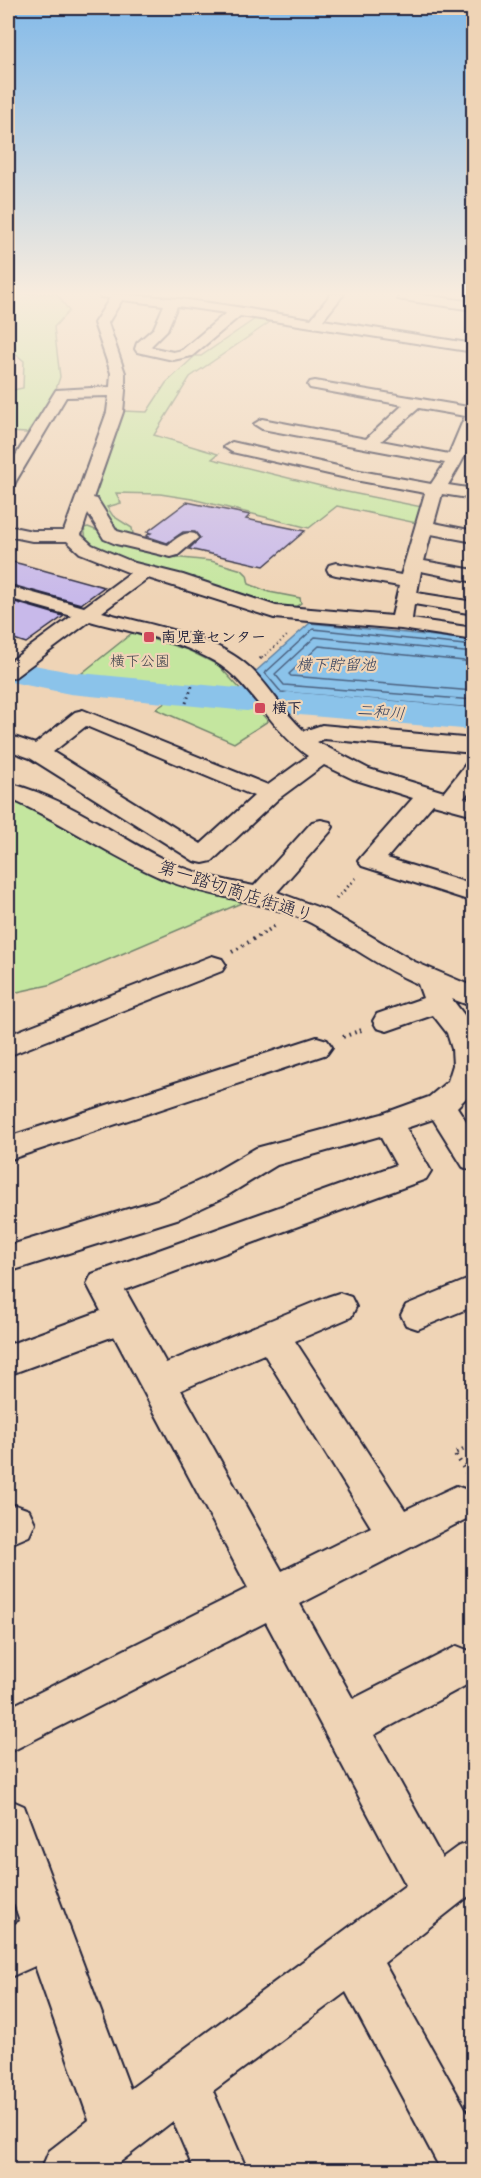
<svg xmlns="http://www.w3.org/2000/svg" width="481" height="2178" font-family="Itim,'Klee One',sans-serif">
<rect width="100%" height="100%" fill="#efd4b6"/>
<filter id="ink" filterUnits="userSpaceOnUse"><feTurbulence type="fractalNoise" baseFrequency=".0167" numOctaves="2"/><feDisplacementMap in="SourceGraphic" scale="12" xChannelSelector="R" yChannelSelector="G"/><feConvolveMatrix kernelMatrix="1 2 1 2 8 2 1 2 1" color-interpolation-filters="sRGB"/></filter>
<g filter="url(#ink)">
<path fill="#c4e69f" stroke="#73846d" stroke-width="1.5" d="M23,294H57L69,311L54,327L60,377L55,392L27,433L8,432V391L23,388L24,361L8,348V305Z
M258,317L273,320L190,377L154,435L218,454L212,459L337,490L422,507L416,523L337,506L309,528L192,499L160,494L116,493L121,503L107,507L113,516L132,528L133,534L127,537L119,535L90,495L122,411L147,412L166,383L195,356H201Z
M88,527L162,556L211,561L242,570L247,575L249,584L269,592L300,598L301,603L294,608L272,605L189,577L145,569L93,546L86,539L84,528Z
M132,633L188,650L218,665L247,696L71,682Z
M174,697L254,705L268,721L234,743L156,709Z
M8,796L37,809L246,901L49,985L8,994Z"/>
<path fill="#8bc3ea" stroke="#6183a4" stroke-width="1.5" d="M310,623L473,640V714L277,698L255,672Z"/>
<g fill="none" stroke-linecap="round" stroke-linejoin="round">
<path stroke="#4c6281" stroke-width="1.5" d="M474,646L313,629L265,673L281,692L474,708
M474,653L315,637L275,674L284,685L474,700
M474,662L319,646L289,674L291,676L474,691"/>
<path fill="#8bc3ea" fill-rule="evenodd" d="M24,663L70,672L247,689L260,692L265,700L260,708L247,711L70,694L11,682L8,672L11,666Z
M288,692L474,708V730L288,714L275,711L270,703L275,695Z"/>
</g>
<path fill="#c8b9ea" stroke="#22223b" stroke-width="1.5" d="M187,502L250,515L246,519L305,531L264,566L189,549L200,538L195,532H183L167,543L146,536L151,533L147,532Z
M8,561L21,564L104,587L81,604L8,584Z
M8,600L63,616H64L26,643L8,637Z"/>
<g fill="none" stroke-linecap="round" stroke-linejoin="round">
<defs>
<path id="minor" d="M99,294C170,294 240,308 311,319L331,294H344L323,320L474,344V352L240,316L192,356L173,360L137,352L135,349L137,343L154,328L164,305L122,300L108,323L125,373V391L123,412L93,498L97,499L117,531L168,545C177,538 184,531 195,534L198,538L178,555L171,557L116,544L104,539L88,513L81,535L92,545L135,563L183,575L276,606L392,616L399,586L336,575L329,573L327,569L329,565L336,563L401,575L425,493L355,480L232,452L224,447L232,442L355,470L431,484L445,463L262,429L254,424L262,419L366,439L403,405L310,388L308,385L310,382L315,381L474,408C474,443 466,456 448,485L474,489V499L442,494L434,523L474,531V542L431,534L424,561L474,570V582L421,571L417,593L474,602V614L414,604L412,619L474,628V640L401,629L274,618L148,578L102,612C148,625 213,634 249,667C270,686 283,712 304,731L322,725L474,739V753L324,739L317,742L369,769L444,792L466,764L474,762V785L464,798L474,800V815L433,804L387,858L474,885V902L362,866L358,861L362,856L413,798L353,779L324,765L278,799L212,861L203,863L194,861L30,758L8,750V735L35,744L75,712L83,710L268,785L308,756C276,733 262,704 236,678C201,643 136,634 90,621L15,677L8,679V663L72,616L8,598V586L84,607L130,573L80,553L67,541H32L8,536V526L32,531H64L107,412L109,396L66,397L16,481L14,485L8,486V468L56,390L110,387L111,373L94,323L110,298L100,297ZM177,306L226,313L182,350L173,352L150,347L167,330ZM419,408L465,416L449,454L381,441ZM86,726L254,796L201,844L53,752Z
M398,294H417L474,302V310L403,300L398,299Z
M8,783C62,796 112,833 161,858C191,873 222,880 254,886L312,822L321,820L330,822L333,827L330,832L277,892L328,911L415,962L474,987V1007L452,999L474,1028V1090L457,1107L474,1133V1171L463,1167L433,1119L406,1128L431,1171L426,1179L125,1290L166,1363L327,1297L339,1293L351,1297L356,1307L351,1317L295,1341L405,1510L456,1486L470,1491C474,1501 474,1507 470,1517L300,1604L353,1699L457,1646L472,1652L474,1656L472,1682L374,1735L442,1858L457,1847L474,1841V1892L384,1963L474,2124V2170H441L346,1992L213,2091L247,2170H194L173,2121L110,2170H41L49,2151L89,2120L35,1966L8,1978V1928L20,1921L8,1886V1799L24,1806L130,2089L406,1885L266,1622L8,1753V1708L248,1588L114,1336L8,1375V1345L101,1311L87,1284L92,1274L396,1165L380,1136L277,1165L223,1198L180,1218L8,1272V1246L157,1200L201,1180L256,1148L382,1114L429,1097L448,1081L453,1065L452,1049L447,1033L433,1015L387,1031L377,1028L373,1021L377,1014L423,998L418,984C380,968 347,942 311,923C265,900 213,899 166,880C111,857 62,821 8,798ZM264,1354L371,1527L282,1571L181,1390Z
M212,956L222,959L226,965L222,971L8,1056V1035Z
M317,1037L327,1040L332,1047L327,1054L8,1160V1137Z
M474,1277V1306L418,1329L406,1325L401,1315L406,1305Z
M15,1505L29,1510L35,1523L29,1536L8,1545V1508Z"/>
</defs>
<use href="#minor" stroke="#22223b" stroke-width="4"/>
<path stroke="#22223b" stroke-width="2" stroke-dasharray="1 3" stroke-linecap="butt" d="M262,658L288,635"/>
<path stroke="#22223b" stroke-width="3" stroke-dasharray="1.5 4" stroke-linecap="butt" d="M260,659L263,656
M186,703L192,686
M336,899L356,878"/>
<path stroke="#22223b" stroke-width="4" stroke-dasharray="1.5 4.5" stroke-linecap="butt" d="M232,952L277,925
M343,1037L364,1029"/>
<path stroke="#22223b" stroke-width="4.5" stroke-dasharray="1.5 5" stroke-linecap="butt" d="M467,1473L454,1453L474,1445"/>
<use href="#minor" fill="#efd4b6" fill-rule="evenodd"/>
</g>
</g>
<linearGradient id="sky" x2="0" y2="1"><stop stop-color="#83bae9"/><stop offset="0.49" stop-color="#f8ecde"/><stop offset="1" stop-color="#f8ecde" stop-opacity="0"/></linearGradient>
<rect width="481" height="599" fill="url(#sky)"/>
<g fill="#d1495b" stroke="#efd4b6" stroke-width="2">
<rect x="143" y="631" width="12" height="12" rx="3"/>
<rect x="254" y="702" width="12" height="12" rx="3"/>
</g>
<g text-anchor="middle" stroke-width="4.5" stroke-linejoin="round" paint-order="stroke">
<g font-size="15" font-weight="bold" fill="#22223b" stroke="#efd4b6" text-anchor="start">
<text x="161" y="642">南児童センター</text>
<text x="272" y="713">横下</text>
</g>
<g font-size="15" fill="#3a3f4a" stroke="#efd4b6">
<text x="140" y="666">横下公園</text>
</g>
<g font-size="16" font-style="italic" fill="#37425e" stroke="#efd4b6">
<text x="336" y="670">横下貯留池</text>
<text transform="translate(381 711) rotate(5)" y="6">二和川</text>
</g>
<g font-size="18" fill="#22223b" stroke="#efd4b6">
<text transform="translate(236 891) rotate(18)" y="6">第一踏切商店街通り</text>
</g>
</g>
<rect width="481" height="2178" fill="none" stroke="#efd4b6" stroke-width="30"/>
<rect x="15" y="15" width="451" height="2148" fill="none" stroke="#22223b" stroke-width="2" filter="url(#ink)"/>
</svg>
